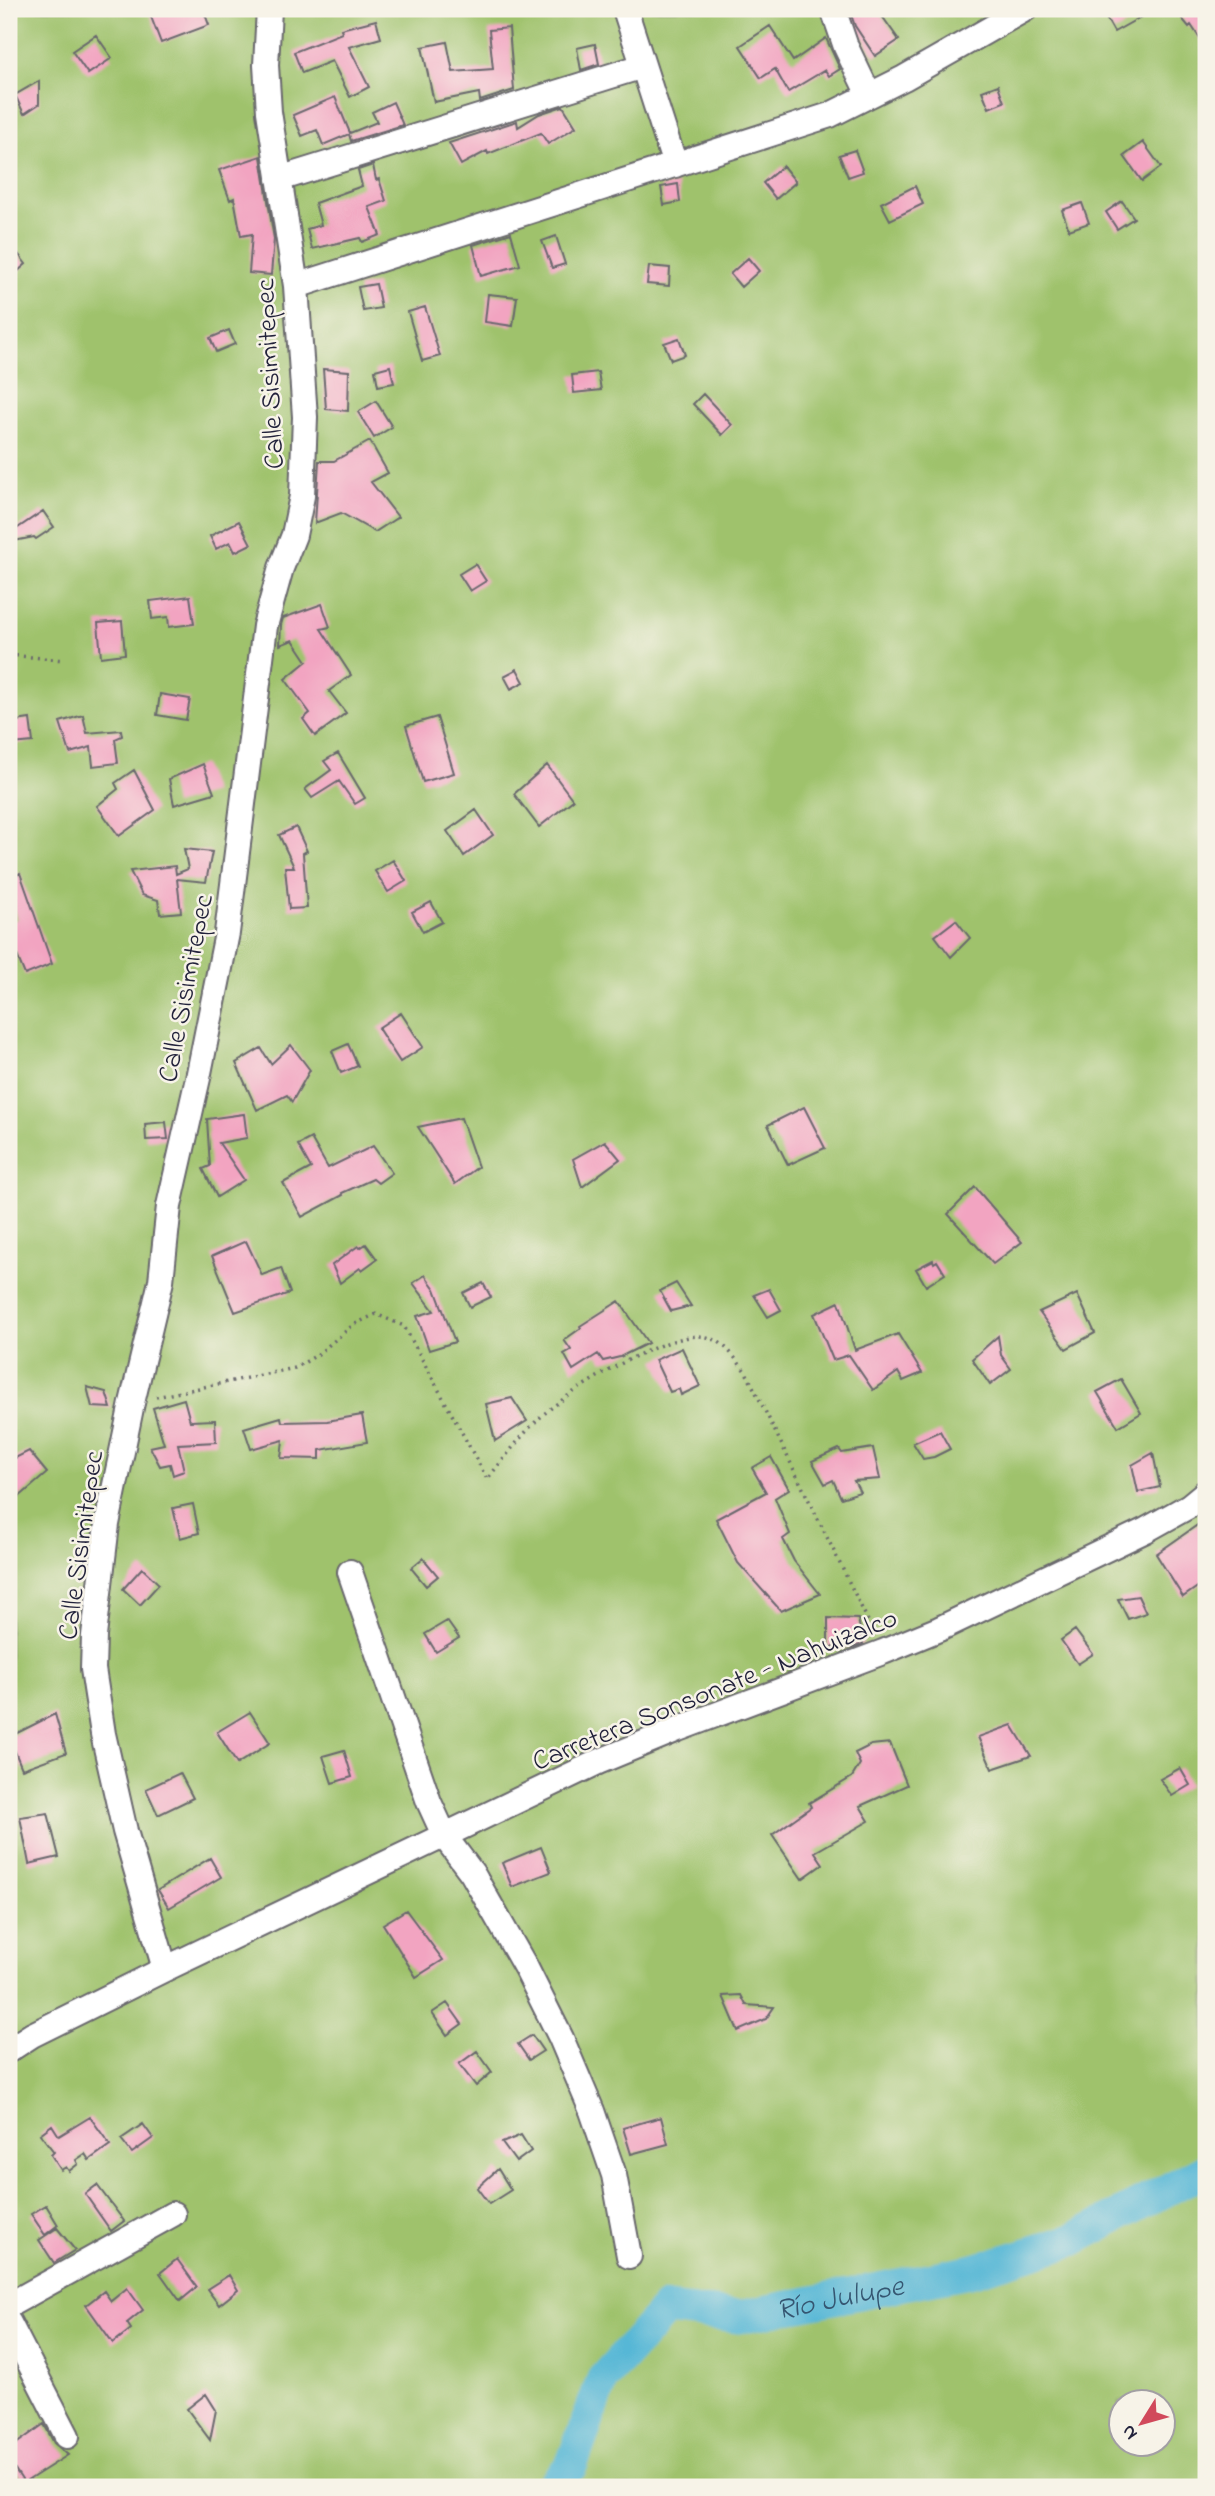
<svg xmlns="http://www.w3.org/2000/svg" width="1215" height="2496" font-family="'Indie Flower',sans-serif">
<rect width="100%" height="100%" fill="#f7f3e8"/>
<filter id="ink" filterUnits="userSpaceOnUse"><feTurbulence type="fractalNoise" baseFrequency=".0143" numOctaves="2"/><feDisplacementMap in="SourceGraphic" scale="14" xChannelSelector="R" yChannelSelector="G"/><feConvolveMatrix kernelMatrix="1 2 1 2 8 2 1 2 1" color-interpolation-filters="sRGB"/></filter>
<filter id="wash" filterUnits="userSpaceOnUse"><feTurbulence type="fractalNoise" baseFrequency=".00686" numOctaves="4" result="noise"/><feDisplacementMap in="SourceGraphic" scale="28" xChannelSelector="R" yChannelSelector="G"/><feGaussianBlur stdDeviation="1.57" result="paint"/><feColorMatrix in="noise" values="0 0 0 0 0 0 0 0 0 0 0 0 0 0 0 0 0 1.4 0 .05"/><feComposite in="paint" operator="in"/></filter>
<g filter="url(#wash)">
<rect width="100%" height="100%" fill="#ede7cb"/>
<path fill="#9fc26c" stroke="#607254" stroke-width="2" fill-rule="evenodd" d="M9,9H1206V2487H9ZM1120,2402H1162V2444H1120Z"/>
<g fill="none" stroke-linecap="round" stroke-linejoin="round">
<path stroke="#57b7d6" stroke-width="33" id="s1" d="M551,2487L571,2466L603,2379L666,2309L739,2317L974,2270L1073,2240L1206,2169"/>
</g>
<g id="blocks">
<path fill="#f2a4c1" d="M148,9H203L209,25L161,43Z
M849,9H877L899,40L875,56L855,26Z
M1101,9H1155L1114,32Z
M1174,9H1206L1204,14L1206,17V48L1191,25L1189,27Z
M376,20L381,38L349,47L369,87L350,97L332,61L302,73L294,52L342,33L341,29Z
M770,26L793,61L826,38L840,69L829,76L825,70L788,92L775,69L761,78L740,46Z
M509,28L514,90L480,101L479,93L434,102L422,47L447,42L453,72L493,69L489,30Z
M96,35L112,58L88,74L72,51Z
M595,44L599,64L581,70L577,48Z
M39,81V104L24,114L15,95Z
M998,85L1004,102L989,108L982,91Z
M335,97L350,133L377,122L372,112L393,102L403,125L351,141L349,134L323,145L317,130L302,136L293,115Z
M563,106L576,127L548,144L541,133L488,154L487,151L461,165L449,143L517,121L518,127L539,114Z
M1143,142L1161,167L1142,181L1124,156Z
M855,150L863,172L848,177L839,155Z
M261,156L274,239L271,275L249,273L252,234L241,236L234,198L230,200L219,170Z
M373,165L376,180L379,179L386,201L369,207L380,235L362,242L360,238L312,249L307,229L321,225L315,203L362,186L358,170Z
M783,166L796,182L776,199L763,183Z
M678,184L680,202L664,205L661,187Z
M915,186L923,204L890,220L881,203Z
M1122,201L1134,218L1117,229L1106,212Z
M1082,203L1089,223L1069,230L1062,210Z
M511,233L520,265L481,276L473,245Z
M556,236L565,264L552,268L542,241Z
M9,242L26,264L9,279Z
M748,258L759,271L741,287L730,274Z
M649,266L670,268L669,286L647,284Z
M376,284L381,308L363,311L358,287Z
M488,294L517,297L513,326L485,322Z
M425,307L440,356L422,361L408,312Z
M229,330L235,344L216,352L210,338Z
M679,338L685,355L671,360L664,343Z
M390,366L394,383L378,386L375,370Z
M323,369L349,371L348,411L326,409Z
M598,372L601,390L574,393L572,375Z
M703,394L732,425L722,435L693,404Z
M376,401L392,427L374,438L358,412Z
M370,441L388,473L371,482L398,517L375,532L341,513L315,523L319,461H334Z
M43,511L54,527L36,539L34,537L9,542V534Z
M239,521L251,544L235,552L230,542L216,549L210,536Z
M475,564L486,581L470,591L459,574Z
M190,596L194,624L169,627L168,617L152,619L150,601Z
M322,604L330,627L321,629L351,675L329,691L346,713L315,736L303,719L310,713L285,679L307,661L293,640L280,645L281,625L283,618Z
M122,621L125,654L101,657L98,623Z
M517,669L524,682L511,689L504,676Z
M160,694L190,699L186,720L157,715Z
M83,715L87,733L121,730L122,736L115,739L118,763L93,766L91,747L70,753L60,722Z
M437,717L454,773L423,782L406,726Z
M30,719L33,742L12,744L9,722Z
M338,753L365,798L355,804L339,781L312,798L305,789L331,770L324,761Z
M203,764L214,793L174,805L169,779Z
M547,765L573,800L539,827L514,794Z
M134,770L155,810L119,836L97,806L118,789L115,783Z
M476,810L493,835L464,856L447,831Z
M296,827L307,851L303,853L307,908L289,909L285,867H294L279,835Z
M184,849L212,852L206,882L177,879L181,912L160,914L158,900L142,895L130,871L175,866L176,874L188,869Z
M393,860L406,881L388,892L375,871Z
M20,873L52,964L25,975L9,936V922L17,919L9,895V879Z
M431,902L442,922L423,932L412,912Z
M956,920L970,938L951,957L935,936Z
M401,1013L423,1047L400,1062L378,1028Z
M348,1044L358,1066L341,1073L332,1051Z
M291,1045L310,1070L292,1102L287,1095L257,1110L236,1063L261,1048L271,1064Z
M804,1107L825,1148L788,1165L768,1125Z
M244,1114L247,1138L219,1143L244,1180L217,1197L203,1169L210,1166L207,1119Z
M461,1118L478,1167L455,1184L418,1127Z
M166,1122L168,1139L146,1140L145,1124Z
M311,1138L328,1168L373,1146L392,1173L378,1183L373,1179L342,1193L343,1195L302,1217L283,1183L311,1168L298,1145Z
M605,1141L620,1159L582,1187L573,1159Z
M975,1187L1022,1242L993,1264L948,1214Z
M246,1241L262,1275L281,1268L290,1293L235,1312L212,1256Z
M366,1244L377,1259L362,1270L360,1268L340,1283L332,1265L358,1246L360,1248Z
M933,1260L934,1263L937,1261L945,1274L926,1286L916,1269Z
M425,1275L435,1289L455,1342L429,1350L417,1316L434,1311L413,1283Z
M483,1283L491,1297L470,1307L463,1293Z
M676,1283L691,1306L671,1311L660,1291Z
M769,1289L781,1310L768,1317L754,1295Z
M1077,1294L1095,1333L1066,1349L1039,1312Z
M619,1301L648,1343L620,1357L603,1361L598,1354L573,1370L564,1354L571,1350L564,1340L581,1328L580,1326Z
M839,1302L855,1350L898,1334L922,1373L903,1381L898,1372L873,1390L849,1355L833,1360L814,1314Z
M998,1336L1001,1355L1011,1369L990,1385L972,1359Z
M682,1348L700,1386L681,1395L679,1389L670,1392L655,1360Z
M1121,1379L1141,1413L1118,1427L1097,1392Z
M87,1387L106,1392L111,1408L92,1407Z
M512,1398L527,1421L495,1441L486,1404Z
M184,1399L190,1421L215,1420L216,1442L178,1444L184,1471L173,1475L170,1464L160,1466L150,1447L164,1444L153,1408Z
M362,1415L367,1442L320,1450V1459L281,1458L283,1440L251,1449L244,1428L281,1417L282,1422L327,1421Z
M940,1431L950,1449L934,1457L923,1459L913,1443Z
M873,1448L880,1479L854,1481L860,1492L841,1498L833,1480L825,1484L812,1461L839,1449L842,1453Z
M29,1451L47,1473L18,1498L9,1485V1461Z
M1153,1453L1160,1487L1138,1492L1132,1465Z
M771,1457L789,1489L775,1498L790,1534L783,1539L794,1561L820,1594L781,1611L738,1563L716,1519L766,1492L752,1468Z
M193,1504L199,1533L180,1538L173,1508Z
M1206,1519V1581L1183,1597L1156,1554Z
M423,1558L438,1576L426,1586L411,1568Z
M142,1568L159,1584L140,1605L123,1589Z
M1138,1596L1146,1613L1128,1619L1118,1599Z
M828,1618L858,1619L863,1644L852,1648L828,1647Z
M447,1621L459,1638L436,1652L425,1634Z
M1075,1630L1093,1654L1078,1664L1061,1640Z
M250,1712L270,1743L237,1764L217,1732Z
M55,1714L66,1753L22,1769L9,1737Z
M1012,1725L1031,1756L992,1769L978,1737Z
M890,1743L907,1785L860,1806L869,1821L815,1852L823,1864L802,1879L772,1835L811,1807L809,1803L852,1777L860,1764L855,1753L871,1745Z
M344,1750L352,1777L332,1783L323,1756Z
M1180,1768L1190,1785L1172,1796L1160,1779Z
M180,1773L193,1798L158,1815L146,1789Z
M48,1813L59,1857L29,1864L20,1817Z
M541,1847L551,1872L512,1887L502,1863Z
M210,1858L221,1877L169,1908L158,1890Z
M406,1910L443,1960L416,1977L383,1924Z
M741,1995L746,2005L774,2007L766,2019L738,2031L723,1996Z
M447,2003L462,2024L447,2035L432,2013Z
M532,2035L543,2051L529,2060L518,2044Z
M477,2051L492,2072L476,2086L459,2064Z
M90,2117L110,2145L89,2160L85,2154L76,2160L78,2164L69,2171L66,2167L61,2170L51,2155L54,2152L40,2134L52,2125L59,2136Z
M661,2117L668,2144L631,2154L623,2128Z
M143,2124L153,2138L132,2153L121,2139Z
M521,2135L531,2151L516,2162L502,2143Z
M498,2169L511,2190L489,2204L477,2188Z
M97,2185L124,2221L111,2231L85,2194Z
M46,2205L58,2225L45,2235L31,2214Z
M57,2228L75,2250L54,2263L39,2240Z
M177,2259L197,2287L180,2301L160,2273Z
M229,2275L238,2290L219,2305L207,2289Z
M127,2288L143,2310L127,2323L131,2329L113,2343L86,2305L104,2291L111,2301Z
M206,2394L216,2410L210,2440L187,2409Z
M44,2424L54,2443L68,2455L24,2483L9,2460V2449Z"/>
</g>
</g>
<g filter="url(#ink)">
<use href="#blocks" fill-opacity="0" stroke="#69676d" stroke-width="2"/>
<g fill="none" stroke-linecap="round" stroke-linejoin="round">
<defs>
<path id="minor" d="M625,9L675,165
M833,9L846,47L869,95
M279,179L643,66
M296,286L830,115L904,78L1025,9
M350,1572L429,1802L445,1837L472,1873L526,1968L561,2038L592,2111L614,2175L629,2256
M165,1969L125,1831L103,1734L93,1669L94,1636L107,1524L132,1403L161,1281L169,1206L198,1078L227,933L265,626L281,568L294,535L302,496L305,417L296,286L269,112L266,65L269,9
M9,2050L32,2035L165,1969L598,1762L678,1729L883,1652L939,1629L1146,1530L1189,1506L1206,1492
M9,2305L173,2214
M9,2323L67,2436"/>
</defs>
<use href="#minor" stroke="#69676d" stroke-width="28"/>
<path stroke="#69676d" stroke-width="3.5" stroke-dasharray="2 5" stroke-linecap="butt" d="M9,655L64,660
M156,1397L295,1368L317,1355L353,1325L376,1314L404,1326L487,1479C506,1457 523,1432 544,1414C571,1390 671,1328 707,1337C725,1341 735,1359 746,1372L875,1635"/>
<use href="#minor" stroke="#fff" stroke-width="24"/>
</g>
</g>
<g text-anchor="middle" stroke-width="5" stroke-linejoin="round" paint-order="stroke">
<g font-size="28" fill="#22223b" stroke="#f7f3e8">
<text transform="translate(268 374) rotate(-93)" y="10">Calle Sisimitepec</text>
<text transform="translate(184 988) rotate(-79)" y="10">Calle Sisimitepec</text>
<text transform="translate(79 1545) rotate(-82)" y="10">Calle Sisimitepec</text>
<text transform="translate(714 1688) rotate(-22)" y="10">Carretera Sonsonate - Nahuizalco</text>
</g>
<g font-size="30" font-style="italic" fill="#355671" stroke="#f7f3e8">
<text dy="10" stroke="none"><textPath href="#s1" startOffset="392">Río Julupe</textPath></text>
</g>
</g>
<rect width="1215" height="2496" fill="none" stroke="#f7f3e8" stroke-width="35"/>
<g transform="translate(1142 2423) rotate(233)"><circle r="33" fill="#f7f3e8" stroke="#a29fa3" stroke-width="2"/>
<path d="M0-5L12 26L0 18L-12 26Z" fill="#d1495b"/>
<text y="-10" font-size="19" font-weight="bold" text-anchor="middle" fill="#22223b">N</text>
</g>
</svg>
